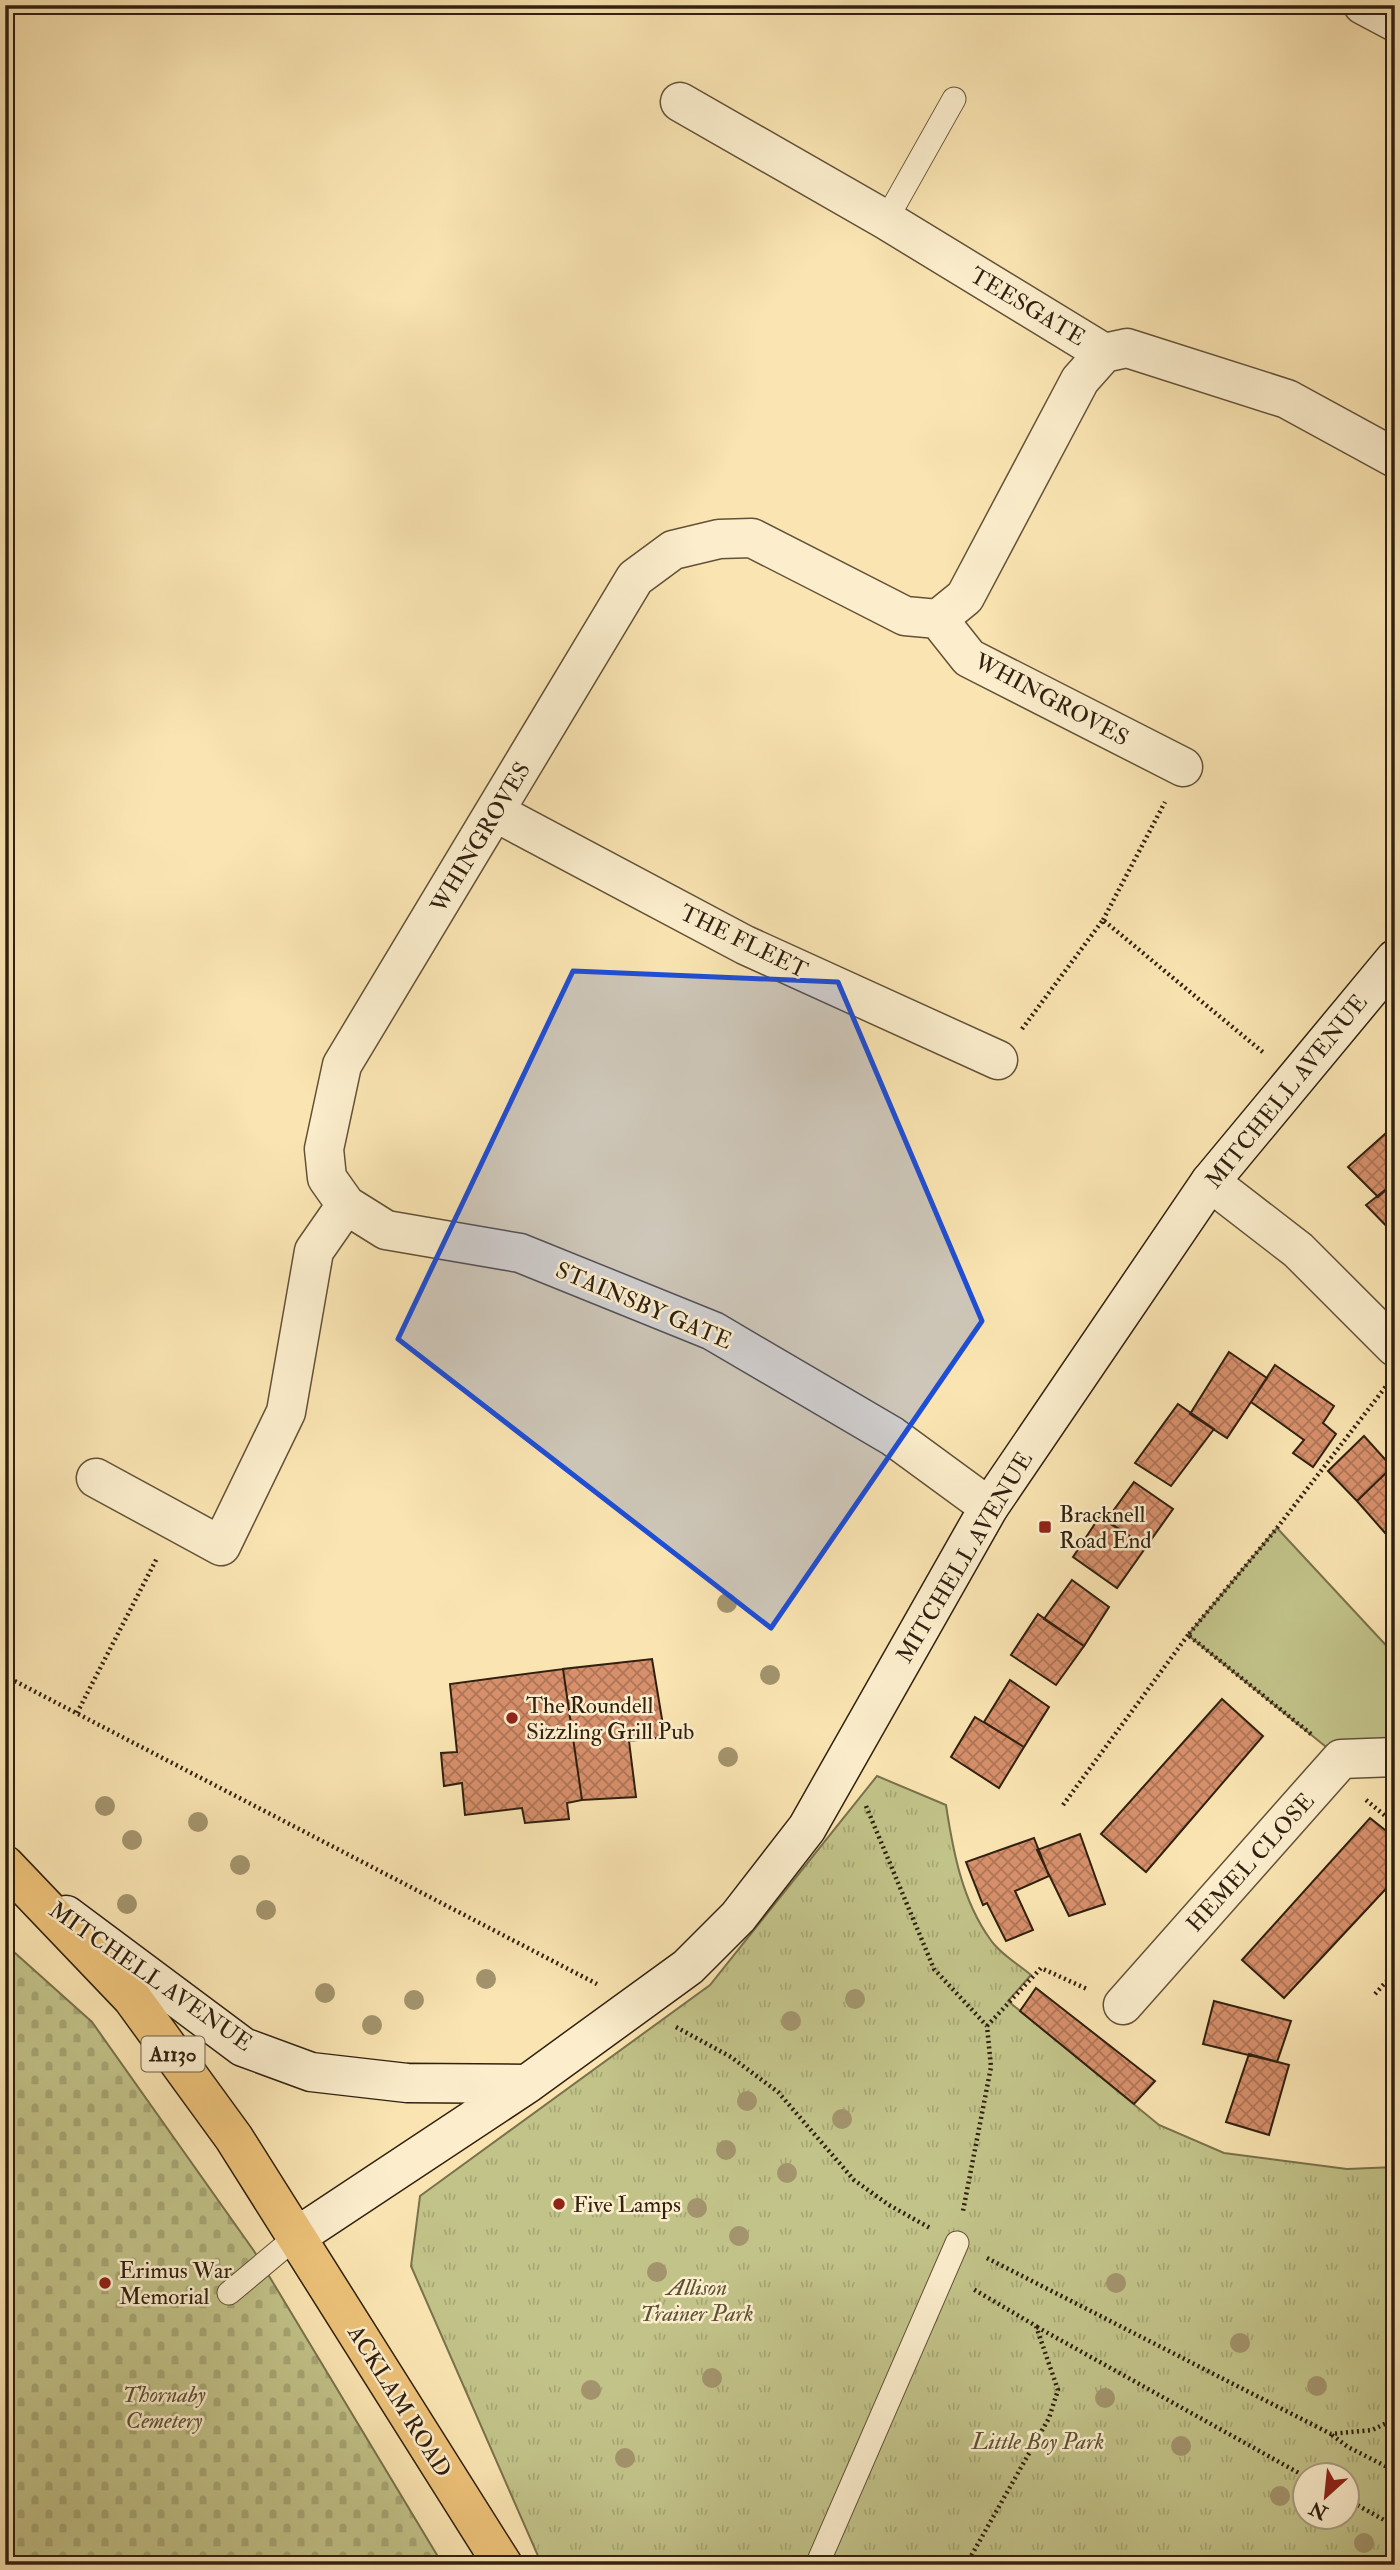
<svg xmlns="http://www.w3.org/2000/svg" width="1400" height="2570" font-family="'IM FELL Double Pica',serif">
<defs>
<pattern id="cemetery-stones" width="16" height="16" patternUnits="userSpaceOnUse" patternTransform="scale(1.75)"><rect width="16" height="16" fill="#c2c389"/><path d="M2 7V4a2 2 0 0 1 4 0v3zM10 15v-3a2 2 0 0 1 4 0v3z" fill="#a7a775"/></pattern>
<pattern id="park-tufts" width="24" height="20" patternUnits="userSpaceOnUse" patternTransform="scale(1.75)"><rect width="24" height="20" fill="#c2c389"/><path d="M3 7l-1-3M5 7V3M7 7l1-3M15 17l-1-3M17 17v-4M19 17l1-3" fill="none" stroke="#a7a775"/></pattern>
<pattern id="building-cross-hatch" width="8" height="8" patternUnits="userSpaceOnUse" patternTransform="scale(1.75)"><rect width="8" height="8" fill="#d7906b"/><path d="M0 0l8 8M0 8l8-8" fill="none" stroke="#af7557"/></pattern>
</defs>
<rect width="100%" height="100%" fill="#fae5b2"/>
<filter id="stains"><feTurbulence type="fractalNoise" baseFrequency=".00286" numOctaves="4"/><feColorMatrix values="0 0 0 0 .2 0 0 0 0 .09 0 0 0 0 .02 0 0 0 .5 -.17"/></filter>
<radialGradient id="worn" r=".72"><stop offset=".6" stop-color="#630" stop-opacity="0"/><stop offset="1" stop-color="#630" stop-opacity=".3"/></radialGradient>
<path fill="#c2c389" stroke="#79724c" stroke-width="2" d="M1277,1528L1395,1655V1757L1341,1759L1188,1635Z"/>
<path fill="url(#cemetery-stones)" stroke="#79724c" stroke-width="2" d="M5,1944L92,2022L254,2251L443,2565H5Z"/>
<path fill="url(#park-tufts)" stroke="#79724c" stroke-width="2" fill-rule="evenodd" d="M877,1776L946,1805C953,1851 962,1900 990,1939C999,1953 1018,1964 1031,1975L1008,2001L1159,2125L1224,2153L1347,2169L1395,2167V2565H542L411,2266L420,2196L710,1985ZM1306,2476H1348V2518H1306Z"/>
<path fill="url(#building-cross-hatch)" stroke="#302010" stroke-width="2" d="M1395,1125V1182L1378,1197L1348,1167Z
M1395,1182V1235L1366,1205Z
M1229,1352L1267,1378L1227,1438L1190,1414Z
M1275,1365L1334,1406L1323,1423L1336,1434L1313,1467L1293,1453L1304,1440L1251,1402Z
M1178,1404L1214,1429L1171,1486L1135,1463Z
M1364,1436L1392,1467L1357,1501L1328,1471Z
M1392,1467L1395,1470V1526L1386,1534L1357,1501Z
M1134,1482L1173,1509L1146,1547L1106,1521Z
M1100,1516L1146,1547L1117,1588L1073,1557Z
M1072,1580L1109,1607L1084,1646L1044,1619Z
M1038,1614L1084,1646L1056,1685L1011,1655Z
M652,1659L665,1737L629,1741L636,1797L582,1800L563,1669Z
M563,1669L582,1800L567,1803L569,1819L525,1823L522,1808L465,1815L462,1783L444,1786L441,1753L457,1752L450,1684Z
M1010,1680L1049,1707L1024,1747L984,1722Z
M1222,1699L1263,1736L1146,1872L1101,1834Z
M975,1717L1024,1747L999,1788L951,1757Z
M1370,1818L1395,1838V1879L1284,1998L1242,1960Z
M1080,1834L1105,1904L1069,1916L1037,1850Z
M1034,1838L1049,1876L1015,1891L1033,1930L1006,1941L987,1903L983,1905L966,1862Z
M1036,1988L1155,2081L1134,2104L1020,2011Z
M1214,2001L1291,2021L1277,2062L1203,2044Z
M1249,2054L1289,2065L1269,2135L1226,2122Z"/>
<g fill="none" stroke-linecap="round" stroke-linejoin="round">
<defs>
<path id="lane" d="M886,220L954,99
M229,2293L296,2237
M817,2565L957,2243"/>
<path id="street" d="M1363,5L1395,22
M680,102L886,220L1104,353L1127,348L1287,399L1395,458
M938,619L965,597L1080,380L1104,353
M495,812L745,945L998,1060
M1210,1182L1298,1250L1395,1347
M346,1205L386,1230L520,1253L713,1331L892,1436L989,1507
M96,1478L221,1546L286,1412L314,1251L346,1205L327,1178L324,1149L342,1065L635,578L673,550L719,539L752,538L905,616L938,619L969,658L1183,767
M1123,2005L1341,1759L1395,1757"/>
<path id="secondary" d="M66,1915L243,2047L311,2072L407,2083L527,2084
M296,2237L527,2084L688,1967L738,1917L807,1828L989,1507L1210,1182L1395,959"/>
<path id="primary" d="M5,1865L132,1998L234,2138L503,2565"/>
</defs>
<use href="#lane" stroke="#625138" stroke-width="25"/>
<use href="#street" stroke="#625138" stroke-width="41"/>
<use href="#secondary" stroke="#302010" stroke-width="41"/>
<use href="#primary" stroke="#302010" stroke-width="41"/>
<path stroke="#302010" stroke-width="4.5" stroke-dasharray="2 3.5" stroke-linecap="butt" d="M1103,920L1165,802
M1022,1029L1103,920L1264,1053
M5,1676L597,1984
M77,1713L157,1558
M1311,1734L1188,1635L1277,1528L1387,1385
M1366,1800L1395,1824
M1063,1805L1188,1635
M866,1806L934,1969L987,2026L991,2067L963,2211
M1375,1994L1395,1972
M987,2026L1041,1968L1087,1989
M676,2027L731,2057L778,2092L854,2180L889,2205L930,2228
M987,2258L1331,2434L1372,2430L1395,2419
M1037,2327L1306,2477
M1332,2435L1348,2447L1395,2471
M1348,2500L1395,2526
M966,2565L1049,2418L1058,2390L1036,2326L973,2289"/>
<use href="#lane" stroke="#fceecd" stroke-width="23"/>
<use href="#street" stroke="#fceecd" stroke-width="38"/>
<use href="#secondary" stroke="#fceecd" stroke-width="38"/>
<use href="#primary" stroke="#edc279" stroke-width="38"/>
</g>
<g fill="#a3946d">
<circle cx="727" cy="1603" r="10"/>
<circle cx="770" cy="1675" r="10"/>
<circle cx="728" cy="1757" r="10"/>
<circle cx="105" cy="1806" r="10"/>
<circle cx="198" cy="1822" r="10"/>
<circle cx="132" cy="1840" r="10"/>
<circle cx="240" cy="1865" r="10"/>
<circle cx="127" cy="1904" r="10"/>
<circle cx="266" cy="1910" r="10"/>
<circle cx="486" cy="1979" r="10"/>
<circle cx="325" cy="1993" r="10"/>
<circle cx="855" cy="1999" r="10"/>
<circle cx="414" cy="2000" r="10"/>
<circle cx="791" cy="2021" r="10"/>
<circle cx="372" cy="2025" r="10"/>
<circle cx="747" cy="2101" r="10"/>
<circle cx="842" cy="2119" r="10"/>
<circle cx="726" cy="2150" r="10"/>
<circle cx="787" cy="2173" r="10"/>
<circle cx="697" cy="2208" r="10"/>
<circle cx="739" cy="2236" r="10"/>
<circle cx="657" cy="2272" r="10"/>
<circle cx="1116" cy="2283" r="10"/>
<circle cx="1240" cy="2343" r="10"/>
<circle cx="712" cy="2378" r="10"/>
<circle cx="1317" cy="2386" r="10"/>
<circle cx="591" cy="2390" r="10"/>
<circle cx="1105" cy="2398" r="10"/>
<circle cx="1181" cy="2446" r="10"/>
<circle cx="625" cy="2458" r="10"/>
<circle cx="1280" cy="2496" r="10"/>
<circle cx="1364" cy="2543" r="10"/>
</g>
<path fill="#1d4ed8" fill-opacity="0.2" stroke="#1d4ed8" stroke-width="5" stroke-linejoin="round" d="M573,971L838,982L982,1321L771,1628L398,1339Z"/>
<g fill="#8f2418" stroke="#fceecd" stroke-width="2.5">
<rect x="1038" y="1520" width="14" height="14" rx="3.5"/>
<circle cx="512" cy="1718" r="7"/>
<circle cx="559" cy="2204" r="7"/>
<circle cx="105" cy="2283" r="7"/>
</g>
<g text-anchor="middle" stroke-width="5" stroke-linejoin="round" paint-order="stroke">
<rect fill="#fceecd" stroke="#6d5e49" stroke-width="2" x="141.5" y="2036.5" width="63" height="35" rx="5"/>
<g font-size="21" font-weight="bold" fill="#302010">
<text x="173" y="2061">A1130</text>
</g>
<g font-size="23" fill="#302010" stroke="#fceecd">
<text transform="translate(1028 306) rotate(31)" y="8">TEESGATE</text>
<text transform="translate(1052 699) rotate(28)" y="8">WHINGROVES</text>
<text transform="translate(480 837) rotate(-59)" y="8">WHINGROVES</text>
<text transform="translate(744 941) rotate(26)" y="8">THE FLEET</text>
<text transform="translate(1286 1091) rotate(-51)" y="8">MITCHELL AVENUE</text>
<text transform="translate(644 1305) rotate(23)" y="8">STAINSBY GATE</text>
<text transform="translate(964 1557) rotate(-59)" y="8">MITCHELL AVENUE</text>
<text transform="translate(1250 1862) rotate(-48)" y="8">HEMEL CLOSE</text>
<text transform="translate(151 1976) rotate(35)" y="8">MITCHELL AVENUE</text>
<text transform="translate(400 2401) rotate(58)" y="8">ACKLAM ROAD</text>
</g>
<g font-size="23" fill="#302010" stroke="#fceecd" text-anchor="start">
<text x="1059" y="1522">Bracknell<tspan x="1059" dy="26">Road End</tspan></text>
<text x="526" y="1713">The Roundell<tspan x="526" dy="26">Sizzling Grill Pub</tspan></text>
<text x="573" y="2212">Five Lamps</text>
<text x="119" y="2278">Erimus War<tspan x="119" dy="26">Memorial</tspan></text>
</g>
<g font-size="23" font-style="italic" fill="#5c5134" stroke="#fceecd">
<text x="697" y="2295">Allison<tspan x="697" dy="26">Trainer Park</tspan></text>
<text x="164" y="2402">Thornaby<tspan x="164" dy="26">Cemetery</tspan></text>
<text x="1038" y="2449">Little Boy Park</text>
</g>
</g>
<rect width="1400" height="2570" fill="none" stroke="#fae5b2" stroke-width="28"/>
<rect x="7" y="7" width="1386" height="2556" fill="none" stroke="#302010" stroke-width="3.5"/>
<rect x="14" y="14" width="1372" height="2542" fill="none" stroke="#302010" stroke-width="2"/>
<g transform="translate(1326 2496) rotate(207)"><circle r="33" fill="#fceecd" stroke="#aa9c81" stroke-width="2"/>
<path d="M0-5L12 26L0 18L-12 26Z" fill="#8f2418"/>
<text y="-10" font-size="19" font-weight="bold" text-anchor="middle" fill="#302010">N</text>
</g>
<rect width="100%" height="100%" filter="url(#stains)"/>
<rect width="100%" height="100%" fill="url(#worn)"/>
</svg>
